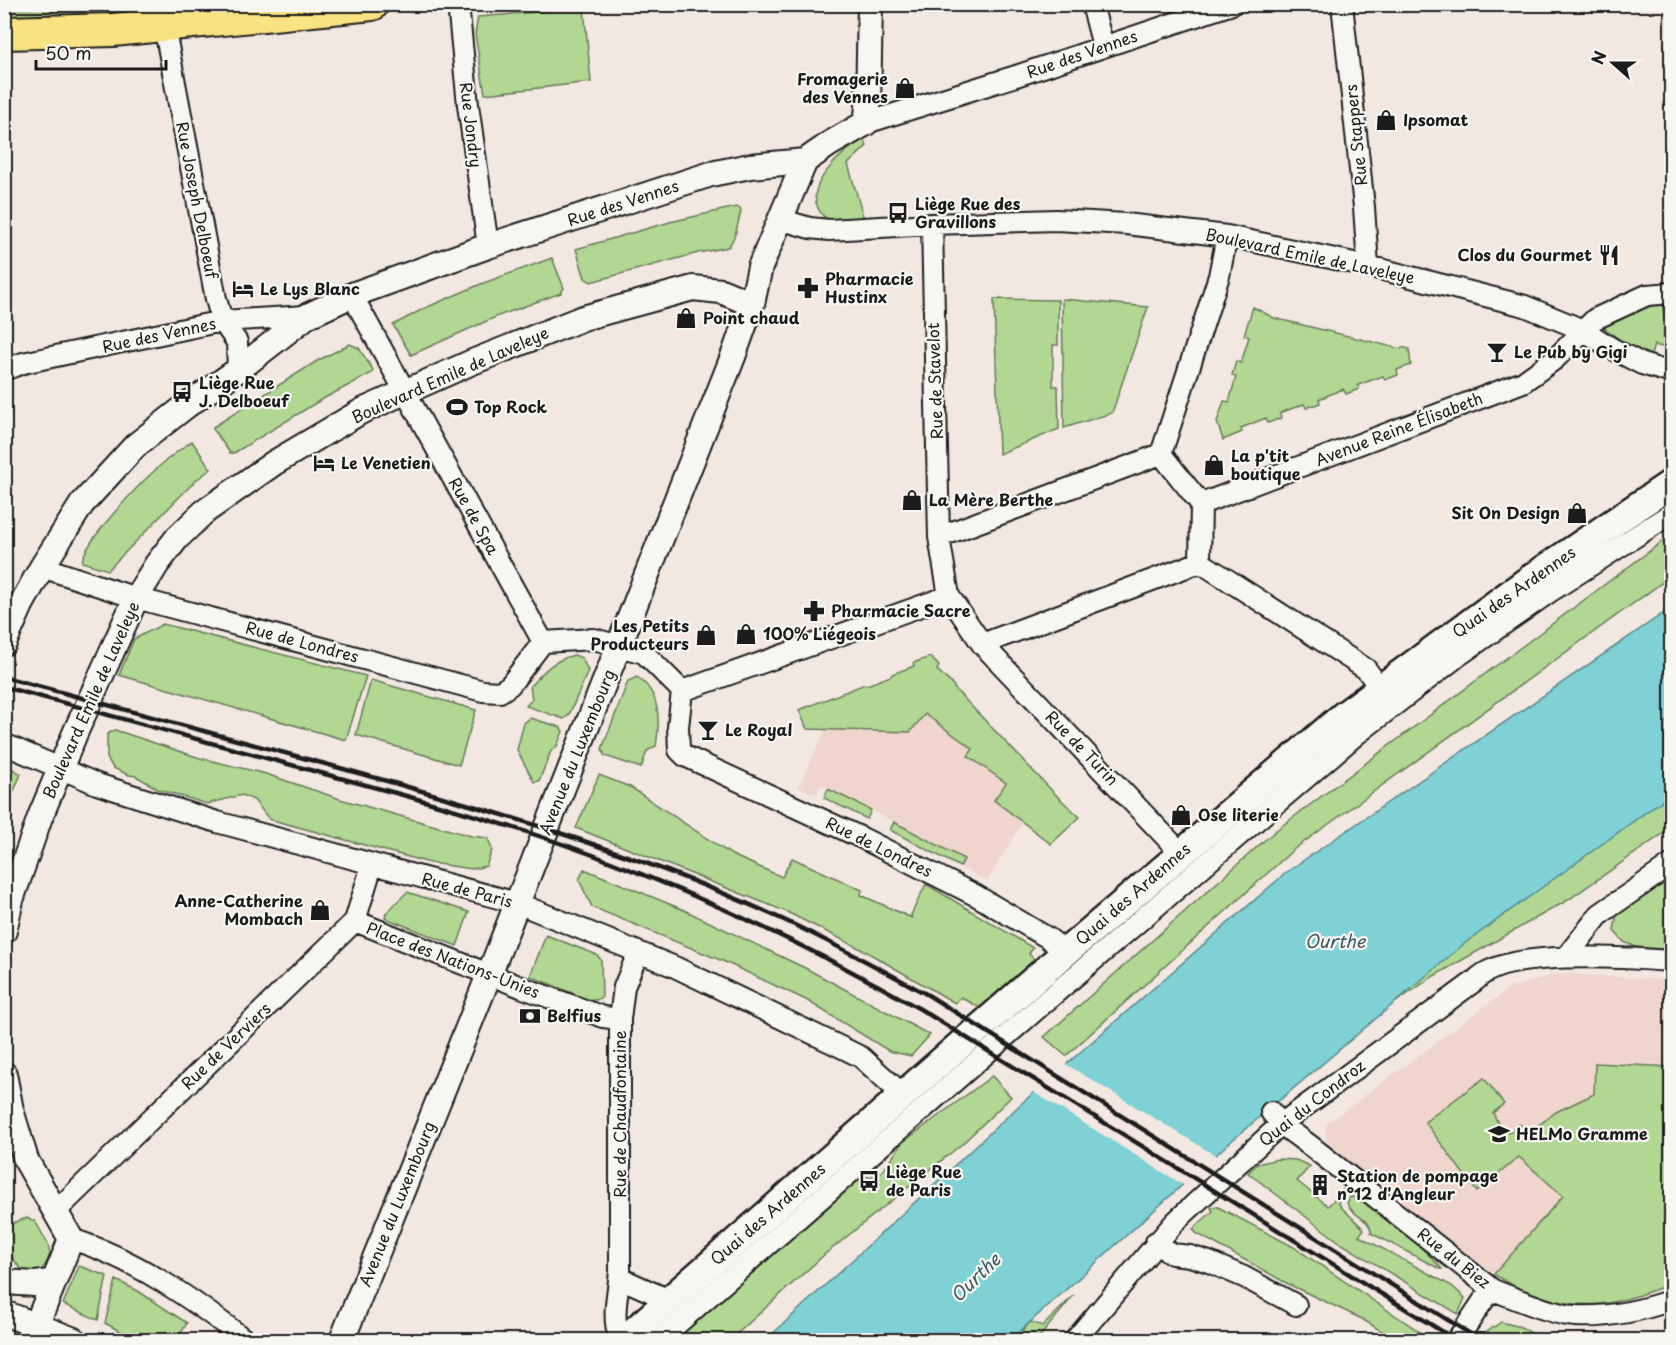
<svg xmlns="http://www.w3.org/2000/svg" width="1676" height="1345" font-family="'Playpen Sans',sans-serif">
<rect width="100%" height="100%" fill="#f3e7e2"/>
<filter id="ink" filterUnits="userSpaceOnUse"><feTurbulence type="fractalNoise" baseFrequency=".0167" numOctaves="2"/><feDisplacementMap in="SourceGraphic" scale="12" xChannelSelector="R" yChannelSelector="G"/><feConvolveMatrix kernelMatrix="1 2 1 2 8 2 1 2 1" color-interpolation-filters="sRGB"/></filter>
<g filter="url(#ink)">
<path fill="#efd5ce" d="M925,714L973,749L969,756L1006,784L1023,821L987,881L960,867L964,859L871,810L821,785L816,794L798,787L826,729L910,732Z
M1569,974L1671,980V1284L1616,1302L1572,1305L1537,1296L1502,1279L1461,1251L1327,1144L1325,1125L1492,1001L1511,988L1552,975Z"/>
<path fill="#b1d793" stroke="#667a58" stroke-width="1.5" d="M86,4L280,5L5,22L4,9Z
M584,8L591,82L485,94L475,34L478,17Z
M863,139L867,146L848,164L864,219C854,220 840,223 831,221C825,219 820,213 818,208C805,183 844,151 863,139Z
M736,207L740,208L741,211C738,223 736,238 728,247L698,253L591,282L585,278L576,249L670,222Z
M552,258L564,288L561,293L498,316L411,355L393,325L423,309L481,284Z
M994,299L1058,300V345H1053V386H1058L1059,429L999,454Z
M1062,299L1148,307L1112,413L1064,428Z
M1663,303L1664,319L1671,318V349L1654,345L1651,355L1628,346L1605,329V324L1636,310Z
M1253,307L1274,318L1401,349L1402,347L1409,349L1411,365L1397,370L1398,375L1385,380L1383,376L1358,385L1359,389L1346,394L1343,389L1319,399L1320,403L1306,408L1304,404L1280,413L1281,418L1268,423L1266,418L1241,428L1242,432L1223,440L1217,422L1224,401L1229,402L1236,377L1232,375L1236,361L1241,363L1249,337L1244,335Z
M350,344L359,348L373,370L372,373L319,401L234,453H230L213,429V427L317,361Z
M192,441L211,469L196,480L108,570L82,562C85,540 143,480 162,464C171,456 182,448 192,441Z
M1671,535V576L1293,850L1066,1056L1044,1037L1275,831Z
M163,624L366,676L346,740L119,675L134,639Z
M574,655L582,658L588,671L569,715L564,719L526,706L532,699L530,686C545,670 552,661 574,655Z
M930,657L939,666L937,670L954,686V688L1058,797L1080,817L1051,844L994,800L1006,783L968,756L973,749L925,714L910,732L807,729L799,710L865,684L867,685L891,676L892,674L914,666L913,663Z
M637,677C661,693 660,721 656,746L647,751L641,768L605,756L602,749L628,681Z
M371,680L476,710L459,765L356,735Z
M530,718L560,727L563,731L557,746L551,751L539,781L534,782L517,750L524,723Z
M115,730L200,758L266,774L340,799L471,836L488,838L492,850L486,866L472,869L430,863L269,819L254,800L242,795L207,804L158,789L136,776L129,775L113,768L107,758V734Z
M5,764L21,774L5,812Z
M599,775L630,787L732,855L782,877L792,858L862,890L861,895L912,918L911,915L926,884L1033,948L1029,954L1035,960L980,1008L961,997L955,1003L865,951L787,912L576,828Z
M1671,783V828L1568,900L1434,976L1355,1030L1546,870Z
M828,789L871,810L867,819L824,798Z
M894,822L964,859L960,867L890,830Z
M584,869L684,910L807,969L930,1035L911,1056L889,1051L806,1000L725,962L592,907L579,880Z
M1671,874V950L1636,947L1624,942L1614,931L1617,913Z
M407,892L469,912L457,946L385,918L386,913Z
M546,935L597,955L601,960L602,997L596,1000L587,999L530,976Z
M1595,1063L1671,1067V1284C1654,1290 1636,1297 1618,1301C1576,1311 1529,1298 1494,1274L1563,1196L1519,1157L1477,1192L1425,1122L1484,1078L1504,1104L1493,1113L1499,1125L1509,1132L1520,1124L1527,1134L1556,1112L1594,1094Z
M992,1076L1011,1097L962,1144L824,1255L730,1340H676L860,1176C885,1180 889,1160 902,1143Z
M1278,1159L1296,1160L1310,1166L1297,1181L1328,1206L1344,1189L1338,1202L1341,1207L1364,1229L1359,1236L1452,1286L1465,1298L1458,1314L1342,1244L1248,1173L1257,1164Z
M1350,1197C1366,1195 1429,1254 1442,1269H1440L1371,1233C1372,1219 1351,1216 1347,1203Z
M1216,1206L1292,1246L1432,1340H1396L1362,1319L1290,1285L1196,1233L1193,1229L1213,1211L1211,1208Z
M27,1218L35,1221L48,1244L50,1254C33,1303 0,1248 6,1228L15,1222Z
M79,1266L107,1276L98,1320L63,1304Z
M116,1280L138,1291L187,1323L177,1340H136L105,1323Z
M1074,1295L1037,1340H1015L1030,1322L1043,1326Z
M1501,1322L1521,1327L1543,1340H1500L1487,1332Z"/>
<path fill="#7fd1d6" stroke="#57898c" stroke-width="1.5" d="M1671,608V794L1464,944L1229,1143L1010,1340H766L1023,1102L1288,871Z"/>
<path fill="#f3e7e2" d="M1064,1063L1218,1157L1185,1186L1032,1091Z"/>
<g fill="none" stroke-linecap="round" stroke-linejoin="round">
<defs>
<path id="minor" d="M458,4L468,105L488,246
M1092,4L1103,46
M1342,4L1364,207L1368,266
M164,25L216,299L222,321L237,342L238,370
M866,123L1016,76L1232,4
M779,219L810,228L829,230L932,224L1056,220L1126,224L1227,236L1368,266L1525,306L1583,330L1613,349L1642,364L1672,373
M932,224L939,537L949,596L982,644L1181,853
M352,295L543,642
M4,370L23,363L222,321L307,316
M1161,454L1219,276L1227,236
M1161,454L1201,504L1200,562
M1201,504L1523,382L1555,359L1595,319L1647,295L1672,293
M939,537L1161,454
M1200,562L1366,669L1380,688
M42,567L136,598L483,691L500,692L510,685L543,642
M543,642L594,639L644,653L682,691L678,727L679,750L685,756L862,838L977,896L1048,938L1066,952
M982,644L1200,562
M682,691L949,596
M4,744L97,784L217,822L517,903L675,967L847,1050L861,1057L903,1095
M355,921L521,987L603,1017L620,1019
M1567,956L1600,914L1672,864
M1271,1112L1281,1124L1312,1147L1493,1290C1515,1298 1553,1315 1576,1316C1607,1318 1643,1310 1672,1300
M55,1212L355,921L372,865
M71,1239C134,1258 194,1300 245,1340
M1156,1242L1172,1254L1190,1256L1209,1262L1244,1277L1296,1305
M620,1278L669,1300
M620,1340C611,1317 618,1295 620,1271V1019L624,987L638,953
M659,1340L1045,1002L1357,734L1458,656L1551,591L1672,513
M1075,1340L1175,1222L1281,1124L1476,980C1505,948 1629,958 1672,961
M1457,1340L1483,1301L1493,1290"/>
<path id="tertiary" d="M4,643L21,605L42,567L82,504L135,446L186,406L238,370L307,316L352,295L488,246L711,174L750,166L805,161L831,143L866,123L868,107L870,4
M4,931L11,900L40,817L76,731L136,598L157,564L177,538L204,512L274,463L362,411L470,363L583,318L693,288L721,291L752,304
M4,1074L11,1110L26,1160L71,1239L37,1324
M4,1282L35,1284L54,1281
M4,1313L74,1340
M342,1340L479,1000L734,354L752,304L760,267L805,161"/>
<path id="secondary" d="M624,1340L1066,952L1343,716L1533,577L1672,483"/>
<path id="primary" d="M4,33L113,30L372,4"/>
</defs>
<use href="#minor" stroke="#1c1c1c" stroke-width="24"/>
<use href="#tertiary" stroke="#1c1c1c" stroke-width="28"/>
<use href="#secondary" stroke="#1c1c1c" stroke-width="32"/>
<use href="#primary" stroke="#1c1c1c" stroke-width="36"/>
<use href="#minor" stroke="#f6f6f2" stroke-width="20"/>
<use href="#tertiary" stroke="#f6f6f2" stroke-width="24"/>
<use href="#secondary" stroke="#f6f6f2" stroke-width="27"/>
<use href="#primary" stroke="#f8e281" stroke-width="32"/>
<path stroke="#1c1c1c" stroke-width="4.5" d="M4,677C109,705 214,734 318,762C476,805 635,851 784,920C833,943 881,969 928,995L1480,1340
M4,687C110,715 216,744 321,773C412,797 504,822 593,855C706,898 815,949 920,1009L1456,1340"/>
</g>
</g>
<defs>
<symbol id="shop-bare" viewBox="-9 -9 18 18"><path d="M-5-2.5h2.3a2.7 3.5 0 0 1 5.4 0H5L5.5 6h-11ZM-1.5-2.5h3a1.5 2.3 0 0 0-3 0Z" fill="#1c1c1c" stroke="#f6f6f2" stroke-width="2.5" paint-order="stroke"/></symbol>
<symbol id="bus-bare" viewBox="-9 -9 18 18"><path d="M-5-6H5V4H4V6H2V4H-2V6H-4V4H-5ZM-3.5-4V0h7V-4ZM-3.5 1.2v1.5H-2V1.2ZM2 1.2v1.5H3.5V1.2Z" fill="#1c1c1c" stroke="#f6f6f2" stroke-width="2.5" paint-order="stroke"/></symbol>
<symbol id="restaurant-bare" viewBox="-9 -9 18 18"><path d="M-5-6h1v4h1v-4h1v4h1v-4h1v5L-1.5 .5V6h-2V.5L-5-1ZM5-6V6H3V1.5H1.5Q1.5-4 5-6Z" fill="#1c1c1c" stroke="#f6f6f2" stroke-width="2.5" paint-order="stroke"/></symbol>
<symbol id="pharmacy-bare" viewBox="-9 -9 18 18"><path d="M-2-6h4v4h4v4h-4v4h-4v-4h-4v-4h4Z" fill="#1c1c1c" stroke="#f6f6f2" stroke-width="2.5" paint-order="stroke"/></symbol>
<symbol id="hotel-bare" viewBox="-9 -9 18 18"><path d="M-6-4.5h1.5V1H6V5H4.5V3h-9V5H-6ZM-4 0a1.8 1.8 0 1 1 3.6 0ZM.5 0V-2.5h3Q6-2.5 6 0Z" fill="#1c1c1c" stroke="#f6f6f2" stroke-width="2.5" paint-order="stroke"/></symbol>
<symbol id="bar-bare" viewBox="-9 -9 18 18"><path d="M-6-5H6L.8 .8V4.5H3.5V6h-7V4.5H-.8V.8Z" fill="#1c1c1c" stroke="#f6f6f2" stroke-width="2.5" paint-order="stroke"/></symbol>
<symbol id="stadium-bare" viewBox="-9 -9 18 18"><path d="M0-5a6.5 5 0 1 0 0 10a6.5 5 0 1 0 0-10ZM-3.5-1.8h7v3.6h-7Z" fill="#1c1c1c" stroke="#f6f6f2" stroke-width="2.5" paint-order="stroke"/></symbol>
<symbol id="bank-bare" viewBox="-9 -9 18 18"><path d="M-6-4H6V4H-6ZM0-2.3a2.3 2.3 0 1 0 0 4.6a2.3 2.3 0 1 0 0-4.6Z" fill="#1c1c1c" stroke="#f6f6f2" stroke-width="2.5" paint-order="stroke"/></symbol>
<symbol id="school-bare" viewBox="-9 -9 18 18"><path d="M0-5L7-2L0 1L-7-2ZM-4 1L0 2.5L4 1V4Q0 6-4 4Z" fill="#1c1c1c" stroke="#f6f6f2" stroke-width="2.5" paint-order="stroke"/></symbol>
<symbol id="building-bare" viewBox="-9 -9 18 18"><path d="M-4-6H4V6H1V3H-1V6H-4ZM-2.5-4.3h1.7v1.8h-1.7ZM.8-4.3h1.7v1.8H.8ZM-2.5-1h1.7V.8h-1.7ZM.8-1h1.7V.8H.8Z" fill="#1c1c1c" stroke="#f6f6f2" stroke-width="2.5" paint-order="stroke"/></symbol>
</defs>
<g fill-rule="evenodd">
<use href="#shop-bare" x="890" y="73" width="30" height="30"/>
<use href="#shop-bare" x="1371" y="105" width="30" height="30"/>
<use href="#bus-bare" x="883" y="198" width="30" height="30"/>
<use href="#restaurant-bare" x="1594" y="240" width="30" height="30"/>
<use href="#pharmacy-bare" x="793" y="273" width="30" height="30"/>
<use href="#hotel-bare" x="228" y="274" width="30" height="30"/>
<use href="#shop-bare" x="671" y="303" width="30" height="30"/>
<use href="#bar-bare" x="1482" y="337" width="30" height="30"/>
<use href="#bus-bare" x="167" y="377" width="30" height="30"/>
<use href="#stadium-bare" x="442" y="392" width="30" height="30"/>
<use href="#hotel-bare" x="309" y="448" width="30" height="30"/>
<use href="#shop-bare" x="1199" y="450" width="30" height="30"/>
<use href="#shop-bare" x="897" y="485" width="30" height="30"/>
<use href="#shop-bare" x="1562" y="498" width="30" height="30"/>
<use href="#pharmacy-bare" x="799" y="596" width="30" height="30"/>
<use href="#shop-bare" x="731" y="619" width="30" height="30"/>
<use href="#shop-bare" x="691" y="620" width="30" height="30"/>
<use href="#bar-bare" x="693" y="715" width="30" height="30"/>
<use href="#shop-bare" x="1166" y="800" width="30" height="30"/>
<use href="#shop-bare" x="305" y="895" width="30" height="30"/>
<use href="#bank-bare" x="515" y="1001" width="30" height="30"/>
<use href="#school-bare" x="1484" y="1119" width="30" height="30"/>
<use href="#bus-bare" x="854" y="1166" width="30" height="30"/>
<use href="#building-bare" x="1305" y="1170" width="30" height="30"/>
</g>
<g text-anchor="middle" stroke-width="4.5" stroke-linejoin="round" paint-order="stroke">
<g font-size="16" fill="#1c1c1c" stroke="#f6f6f2">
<text transform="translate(1082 54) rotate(-19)" y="6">Rue des Vennes</text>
<text transform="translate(471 125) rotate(83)" y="6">Rue Jondry</text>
<text transform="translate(1356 135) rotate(-96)" y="6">Rue Stappers</text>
<text transform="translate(197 200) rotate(79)" y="6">Rue Joseph Delboeuf</text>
<text transform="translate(623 203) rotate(-18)" y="6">Rue des Vennes</text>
<text transform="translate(1310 256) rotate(12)" y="6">Boulevard Emile de Laveleye</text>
<text transform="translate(159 335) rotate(-12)" y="6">Rue des Vennes</text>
<text transform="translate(450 375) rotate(-24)" y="6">Boulevard Emile de Laveleye</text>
<text transform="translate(935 381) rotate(-92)" y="6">Rue de Stavelot</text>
<text transform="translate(1399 429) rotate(-21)" y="6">Avenue Reine Élisabeth</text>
<text transform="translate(474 516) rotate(61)" y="6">Rue de Spa</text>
<text transform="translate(1514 592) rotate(-35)" y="6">Quai des Ardennes</text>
<text transform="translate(302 642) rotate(15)" y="6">Rue de Londres</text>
<text transform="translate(91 700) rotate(-66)" y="6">Boulevard Emile de Laveleye</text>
<text transform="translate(1082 748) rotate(46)" y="6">Rue de Turin</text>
<text transform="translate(577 752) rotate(-68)" y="6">Avenue du Luxembourg</text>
<text transform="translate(879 847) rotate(26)" y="6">Rue de Londres</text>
<text transform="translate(467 890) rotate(15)" y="6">Rue de Paris</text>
<text transform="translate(1133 894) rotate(-41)" y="6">Quai des Ardennes</text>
<text transform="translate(453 960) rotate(21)" y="6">Place des Nations-Unies</text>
<text transform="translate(226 1046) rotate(-44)" y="6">Rue de Verviers</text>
<text transform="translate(1312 1103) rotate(-38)" y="6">Quai du Condroz</text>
<text transform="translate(620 1114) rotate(-90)" y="6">Rue de Chaudfontaine</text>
<text transform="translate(397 1204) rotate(-68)" y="6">Avenue du Luxembourg</text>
<text transform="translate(768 1214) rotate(-41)" y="6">Quai des Ardennes</text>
<text transform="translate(1454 1258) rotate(38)" y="6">Rue du Biez</text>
</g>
<g font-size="16" font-weight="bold" fill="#1c1c1c" stroke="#f6f6f2" text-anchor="start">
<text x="888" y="85" text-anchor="end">Fromagerie<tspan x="888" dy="18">des Vennes</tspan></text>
<text x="1403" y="126">Ipsomat</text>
<text x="915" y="210">Liège Rue des<tspan x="915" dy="18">Gravillons</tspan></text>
<text x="1592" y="261" text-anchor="end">Clos du Gourmet</text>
<text x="825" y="285">Pharmacie<tspan x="825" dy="18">Hustinx</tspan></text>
<text x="260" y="295">Le Lys Blanc</text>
<text x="703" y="324">Point chaud</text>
<text x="1514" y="358">Le Pub by Gigi</text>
<text x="199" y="389">Liège Rue<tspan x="199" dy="18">J. Delboeuf</tspan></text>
<text x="474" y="413">Top Rock</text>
<text x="1231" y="462">La p'tit<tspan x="1231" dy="18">boutique</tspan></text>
<text x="341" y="469">Le Venetien</text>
<text x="929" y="506">La Mère Berthe</text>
<text x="1560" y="519" text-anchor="end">Sit On Design</text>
<text x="831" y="617">Pharmacie Sacre</text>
<text x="689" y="632" text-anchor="end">Les Petits<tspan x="689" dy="18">Producteurs</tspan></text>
<text x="763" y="640">100% Liégeois</text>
<text x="725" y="736">Le Royal</text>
<text x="1198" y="821">Ose literie</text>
<text x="303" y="907" text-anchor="end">Anne-Catherine<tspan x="303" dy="18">Mombach</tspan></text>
<text x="547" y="1022">Belfius</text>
<text x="1516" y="1140">HELMo Gramme</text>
<text x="886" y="1178">Liège Rue<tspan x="886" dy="18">de Paris</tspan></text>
<text x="1337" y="1182">Station de pompage<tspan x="1337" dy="18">n°12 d'Angleur</tspan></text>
</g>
<g font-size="18" font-style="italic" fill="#3f5b5d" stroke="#f6f6f2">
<text x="1335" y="948">Ourthe</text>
<text transform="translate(976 1278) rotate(-44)" y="6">Ourthe</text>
</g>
</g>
<rect width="1676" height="1345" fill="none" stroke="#f6f6f2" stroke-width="24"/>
<rect x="12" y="12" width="1652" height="1321" fill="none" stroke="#1c1c1c" stroke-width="2" filter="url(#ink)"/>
<g transform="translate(1613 63) rotate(291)" stroke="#f6f6f2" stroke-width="4.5" paint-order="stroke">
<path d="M0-4.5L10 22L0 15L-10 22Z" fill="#1c1c1c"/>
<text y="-9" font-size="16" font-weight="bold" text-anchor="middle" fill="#1c1c1c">N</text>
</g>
<path d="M36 60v9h130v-9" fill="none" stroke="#1c1c1c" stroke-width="3"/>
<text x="45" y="60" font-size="18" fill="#1c1c1c" stroke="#f6f6f2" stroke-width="4.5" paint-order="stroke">50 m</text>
</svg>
